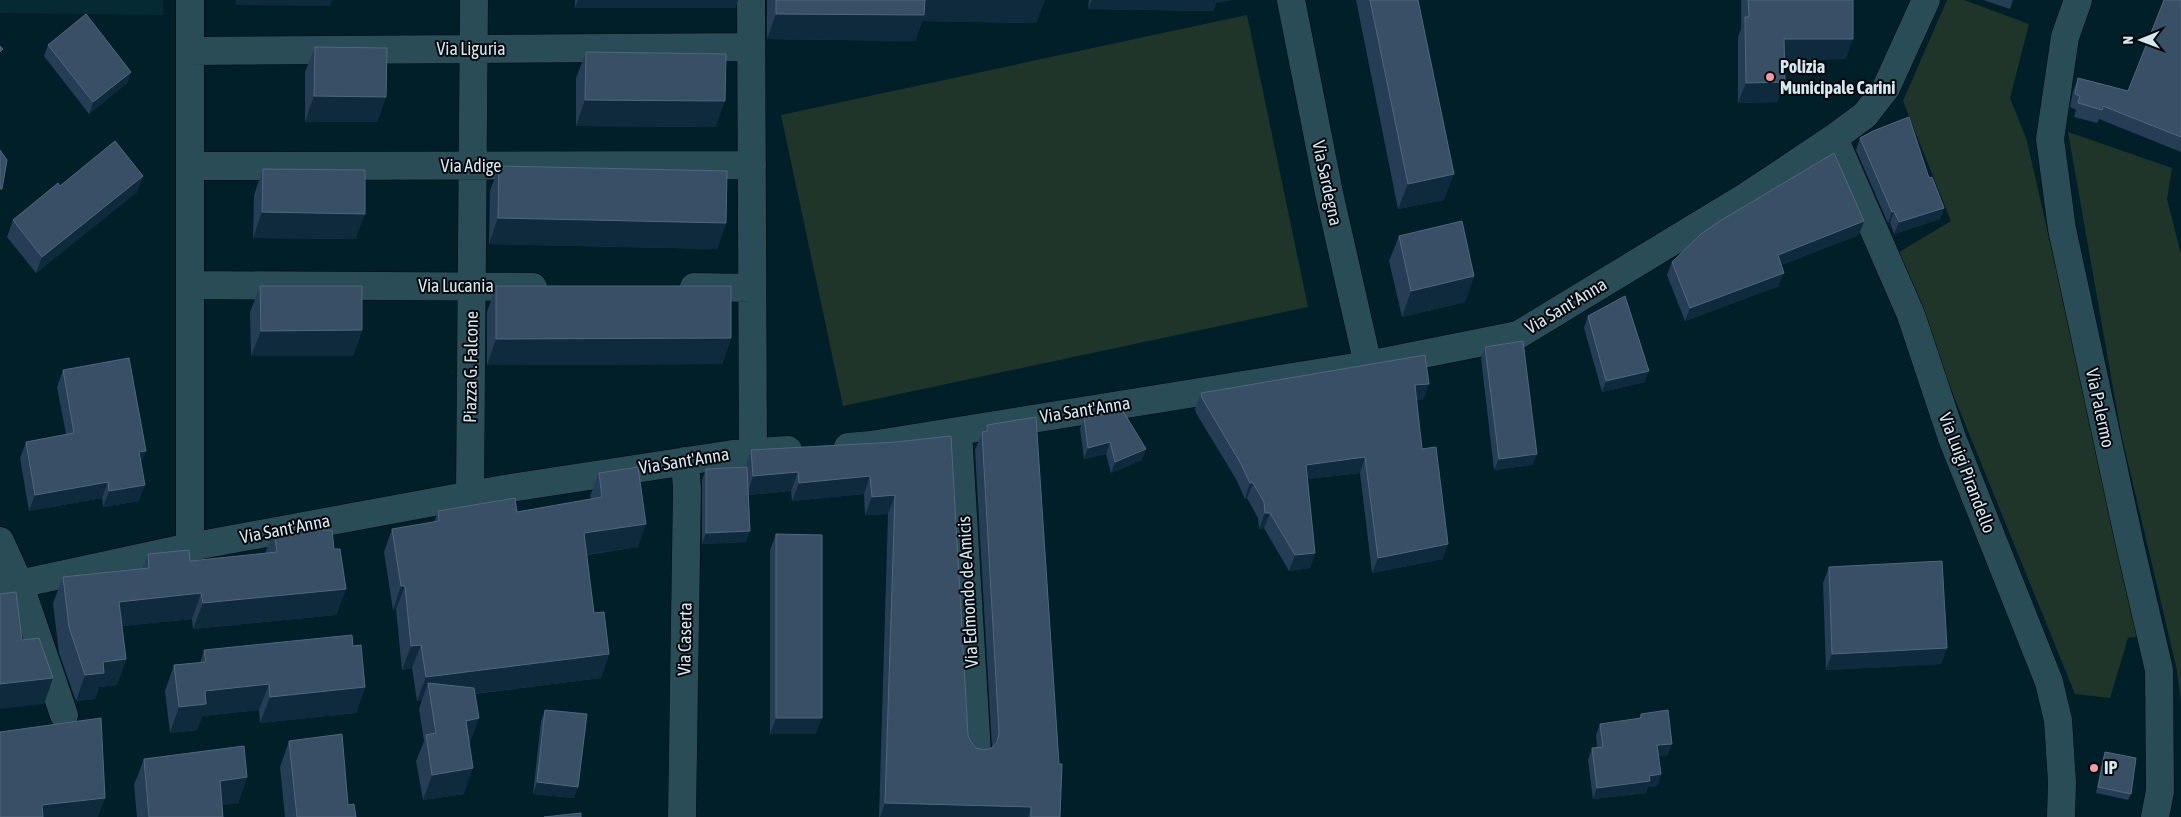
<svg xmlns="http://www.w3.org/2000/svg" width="2181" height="817" font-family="'Asap Condensed',sans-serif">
<rect width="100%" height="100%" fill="#001f29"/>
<path fill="#062a34" d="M0,0H163V15L0,13Z"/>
<path fill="#20352a" d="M1947,0H1964L2029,24L2010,98L2027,141L2139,636L2128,638L2110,698L2075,694L1896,254L1951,221L1903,101Z
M1247,15L1308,307L843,406L781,115Z
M2068,132L2172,168L2167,199L2181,254V703L2177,670L2121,433Z"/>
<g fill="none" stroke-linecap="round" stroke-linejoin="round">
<defs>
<path id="minor" d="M190,0V547
M751,0L753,452
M1291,0L1329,193L1368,365
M190,51L751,47
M1834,138L1911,315L1952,438L2049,682L2058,720L2062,782L2061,817
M190,166L752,165
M190,285L533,287
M694,287L752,288
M958,431L977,753
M848,447L871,445L1368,365L1518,335L1747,196L1834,138L1865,115L1886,88L1926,0
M470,495L474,0
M0,541L19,583L64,715
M0,588L190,547L504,489L733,454L788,450
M682,817L687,489L685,461"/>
<path id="tertiary" d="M2078,0L2065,37L2050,139L2062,229L2130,545L2159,670L2160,791L2155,817"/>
</defs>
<use href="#minor" stroke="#00080f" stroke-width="29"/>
<use href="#tertiary" stroke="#00080f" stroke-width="29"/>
<use href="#minor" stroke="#294c57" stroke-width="28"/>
<use href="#tertiary" stroke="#294c57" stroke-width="28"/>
</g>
<path fill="#263d56" d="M575,0H738L735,8H575Z
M767,0H1045L1036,23L922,21L915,41L767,39Z
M1089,0H1231L1216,3L1213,11L1088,9Z
M1356,0H1418L1444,200L1398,209Z
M1741,0H1853L1846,59L1785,60V82L1777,102L1738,103V37L1741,29Z
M1983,0H2013L2010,9Z
M2181,0V152L2099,119L2097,123L2074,117L2076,110L2070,107L2073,91L2078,78L2128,91Z
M48,45L131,72L127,83L89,114L44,56Z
M315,47L386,97L377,122H305V72Z
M586,52L716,127L576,126V78Z
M1860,138L1929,178L1944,208L1940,219L1894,234L1890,223H1888L1856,150Z
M499,166L726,223L717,249L489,244L490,191Z
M263,169L356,239L253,238L254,195Z
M143,176L137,192L36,273L7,237L13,220L60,186Z
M1859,235L1781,265L1779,286L1685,321L1667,275L1672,262Z
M1399,236L1474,276L1465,302L1402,317L1389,261Z
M260,286L362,330L353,356H251L250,312Z
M496,286L731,338L722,364L487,365V312Z
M1588,316L1645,382L1602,392L1584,328Z
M1485,347L1537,454L1532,465L1494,470L1481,358Z
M63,370L141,464L139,501L103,507L102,498L29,511L20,458L26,442L66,434L57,387Z
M1201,393L1424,399L1416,400L1422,449L1443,559L1372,573L1360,473L1307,479L1315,553L1310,568L1289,571L1264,528L1259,529L1258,518L1247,498L1245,499L1236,479L1196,413L1195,409Z
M1084,418L1142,460L1111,473L1106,454L1084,459L1080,429Z
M987,425L1060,817H879L888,514L865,515L864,494L792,501L791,491L748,495L746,542L702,544V480L706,469L745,467L751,450L896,442L968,735L971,742L976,748L985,750L992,747L975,450L982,432L984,431Z
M599,473L638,547L587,555L594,613L609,654L601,678L475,694L479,718L469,744L464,794L423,800L416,761L424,741L419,709L422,700L417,701L412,668L402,670L396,609L393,610L384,552L392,529L434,522L438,511L517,512L591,499L590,496Z
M274,530H314L334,549L346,589L336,615L193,629L192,619L122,626L126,659L117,685L99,687L95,699L76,701L59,653L53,603L63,577L143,568L148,554L190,561L265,554Z
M776,534L816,734H770V550Z
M1829,567L1947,648L1941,664L1826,670L1823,583Z
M353,646L365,687L356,713L260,723L259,710L202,716L197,730L170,733L165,691L174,665L200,663L204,650Z
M545,710L574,798L533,794L541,721Z
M1641,714L1668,755L1658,756L1661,774L1657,786L1648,787L1646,793L1593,799L1588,760L1592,748H1597L1596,735L1600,724L1639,719Z
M289,741L348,805L356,817H285L280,767Z
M2105,752L2131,794L2128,800L2096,793L2103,758Z
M144,759L247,777L238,803L222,805L223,817H137L134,785Z"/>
<path fill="#0f293d" d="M236,0H332L330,6L235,5Z
M578,0H738L735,8H575Z
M923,0H1045L1036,23L922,21L915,41L767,39L776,14Z
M1092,0H1231L1216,3L1213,11L1088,9Z
M1784,39H1853L1846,59L1777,60Z
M131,72L127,83L89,114L93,102Z
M1785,82L1777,102L1738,103L1746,83Z
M314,96L386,97L377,122H305Z
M585,100L725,101L716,127L576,126Z
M1454,174L1444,200L1398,209L1408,184Z
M143,176L137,192L36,273L42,257Z
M1944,208L1940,219L1894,234L1899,222Z
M1894,211L1890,223H1888L1892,212Z
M262,212L365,214L356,239L253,238Z
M498,218L726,223L717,249L489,244Z
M1864,221L1859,235L1773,268L1778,255Z
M1784,273L1779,286L1685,321L1690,308Z
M1474,276L1465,302L1402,317L1411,291Z
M362,330L353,356H251L261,331Z
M731,338L722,364L487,365L496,339Z
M1649,371L1645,382L1602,392L1606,381Z
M1429,384L1424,399L1409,401L1415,385Z
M1110,442L1106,454L1084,459L1088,448Z
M1146,449L1142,460L1111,473L1115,462Z
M146,451L140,467L139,452Z
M1537,454L1532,465L1494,470L1499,459Z
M1365,457L1360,473L1300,480L1306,465Z
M798,472L791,491L747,495L753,476Z
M870,476L864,494L792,501L799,483Z
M108,482L102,498L29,511L35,495Z
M1250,483H1253L1247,498L1245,499Z
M145,485L139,501L103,507L109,491Z
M895,495L888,514L865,515L872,497Z
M1265,513H1270L1264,528L1259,529Z
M646,524L638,547L575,556L584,533Z
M750,531L746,542L702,544L706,533Z
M1448,544L1443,559L1372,573L1378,558Z
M1315,553L1310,568L1289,571L1295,555Z
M401,586H405L396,609L393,610Z
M346,589L336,615L193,629L203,603Z
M201,593L192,619L110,627L119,602Z
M421,645L412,668L402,670L411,646Z
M1947,648L1941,664L1826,670L1832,654Z
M609,654L601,678L430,699L428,683L422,700L417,701L426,677Z
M126,659L117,685L99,687L95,699L76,701L85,675L103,662Z
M53,678L44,704L0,709V684Z
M269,684L259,710L202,716L197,730L170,733L179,707L205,691Z
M365,687L356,713L260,723L270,697Z
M479,718L469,744L466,721Z
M776,718H822L816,734H770Z
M1672,744L1668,755L1653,757L1657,745Z
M473,768L464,794L423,800L432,775Z
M1661,774L1657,786L1648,787L1646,793L1593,799L1597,788L1649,776Z
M247,777L238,803L210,807L220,781Z
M537,782L578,787L574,798L533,794Z
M105,798L98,817H37L42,805Z
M885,803L1031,807L1028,817H880Z"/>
<path fill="#394f66" stroke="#51677c" d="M776,0H925L924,15L776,14Z
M1370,0H1418L1454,174L1408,184Z
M1748,0H1853V39H1784L1785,82L1746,83L1745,17H1749Z
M2164,0H2181V137L2103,106L2102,110L2078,103L2080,96L2075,94L2078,78L2128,91Z
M86,14L131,72L93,102L48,45Z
M0,46L3,49L0,52Z
M315,47L387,48L386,97L314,96Z
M586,52L726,54L725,101L585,100Z
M1909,117L1929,178L1932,177L1944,208L1899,222L1894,211L1892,212L1860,138L1873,131Z
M115,141L143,176L42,257L13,220L58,183L60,186Z
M0,150L7,160L2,189H0Z
M1834,153L1864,221L1778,255L1784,273L1690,308L1672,262L1701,234L1720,221Z
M499,166L727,171L726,223L498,218Z
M263,169L365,170V214L262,212Z
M1462,221L1474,276L1411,291L1399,236Z
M260,286H362V330L261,331Z
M496,286H731V338L496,339Z
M1625,296L1649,371L1606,381L1588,316Z
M1523,341L1537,454L1499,459L1485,347Z
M1425,355L1429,384L1415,385L1422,449L1436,447L1448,544L1378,558L1365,457L1306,465L1315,553L1295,555L1270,513H1265L1264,502L1253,483H1250L1241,464L1202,398L1201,393Z
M129,358L146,451L139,452L145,485L109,491L108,482L35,495L26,442L74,433L63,370Z
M1123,411L1146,449L1115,462L1110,442L1088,448L1084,418Z
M1036,417L1059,764H1062L1060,817H1031V807L885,803L895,495L872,497L870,476L799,483L798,472L753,476L751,450L896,442L951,436L968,735L971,742L976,748L985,750L992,748L997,742L999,733L982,432L987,431V425Z
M638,467L646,524L584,533L594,613L604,612L609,654L426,677L421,645L411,646L405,586H401L392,529L439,521L438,511L515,498L517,512L602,497L599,473Z
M747,467L750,531L706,533V469Z
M314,525V530H332L334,549H340L346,589L203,603L201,593L119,602L126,659L103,662L104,673L85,675L69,627L63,577L149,568L148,554L189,550L190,561L277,552L274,530Z
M776,534L822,535V718H776Z
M1942,561L1947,648L1832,654L1829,567Z
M16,592L22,640L39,638L53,678L0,684V594Z
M352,635L353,646L361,645L365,687L270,697L269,684L205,691L206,704L179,707L174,665L206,662L204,650Z
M428,683L474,688L479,718L466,721L473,768L432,775L426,735L436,733Z
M545,710L587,714L578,787L537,782Z
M1668,710L1672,744L1657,745L1661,774L1649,776L1650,781L1597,788L1592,748L1603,747L1600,724L1641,718V714Z
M101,718L105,798L42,805L43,817H0V732Z
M342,734L348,805L354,804L356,817H297L289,741Z
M244,746L247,777L220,781L223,817H149L144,759Z
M2105,752L2136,758L2131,794L2098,787Z
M581,813V817H544Z"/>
<g fill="#f49aa2" stroke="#00070b" stroke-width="2">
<circle cx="1770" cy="77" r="5"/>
<circle cx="2094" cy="768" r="5"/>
</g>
<g text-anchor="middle" stroke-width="4" stroke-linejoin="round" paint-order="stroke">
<g font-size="18" fill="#d5e8ef" stroke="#00070b">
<text x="471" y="55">Via Liguria</text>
<text x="471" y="172">Via Adige</text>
<text transform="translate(1327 183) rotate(78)" y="6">Via Sardegna</text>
<text x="456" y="292">Via Lucania</text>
<text transform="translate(1566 306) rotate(-31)" y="6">Via Sant'Anna</text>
<text transform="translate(471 367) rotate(-89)" y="6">Piazza G. Falcone</text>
<text transform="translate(2100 408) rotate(78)" y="6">Via Palermo</text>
<text transform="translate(1085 410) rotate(-9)" y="6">Via Sant'Anna</text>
<text transform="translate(684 461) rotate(-9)" y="6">Via Sant'Anna</text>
<text transform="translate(1967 473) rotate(69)" y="6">Via Luigi Pirandello</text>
<text transform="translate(285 529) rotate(-11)" y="6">Via Sant'Anna</text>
<text transform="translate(968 592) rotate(-93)" y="6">Via Edmondo de Amicis</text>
<text transform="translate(685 639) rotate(-89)" y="6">Via Caserta</text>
</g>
<g font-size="18" font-weight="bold" fill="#d5e8ef" stroke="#00070b" text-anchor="start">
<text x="1780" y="73">Polizia<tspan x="1780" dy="21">Municipale Carini</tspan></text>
<text x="2104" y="774">IP</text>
</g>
</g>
<g transform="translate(2141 40) rotate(269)" stroke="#00070b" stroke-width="4" paint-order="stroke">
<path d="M0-4L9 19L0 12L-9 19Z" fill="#d5e8ef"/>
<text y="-8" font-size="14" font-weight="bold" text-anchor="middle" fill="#d5e8ef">N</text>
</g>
</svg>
